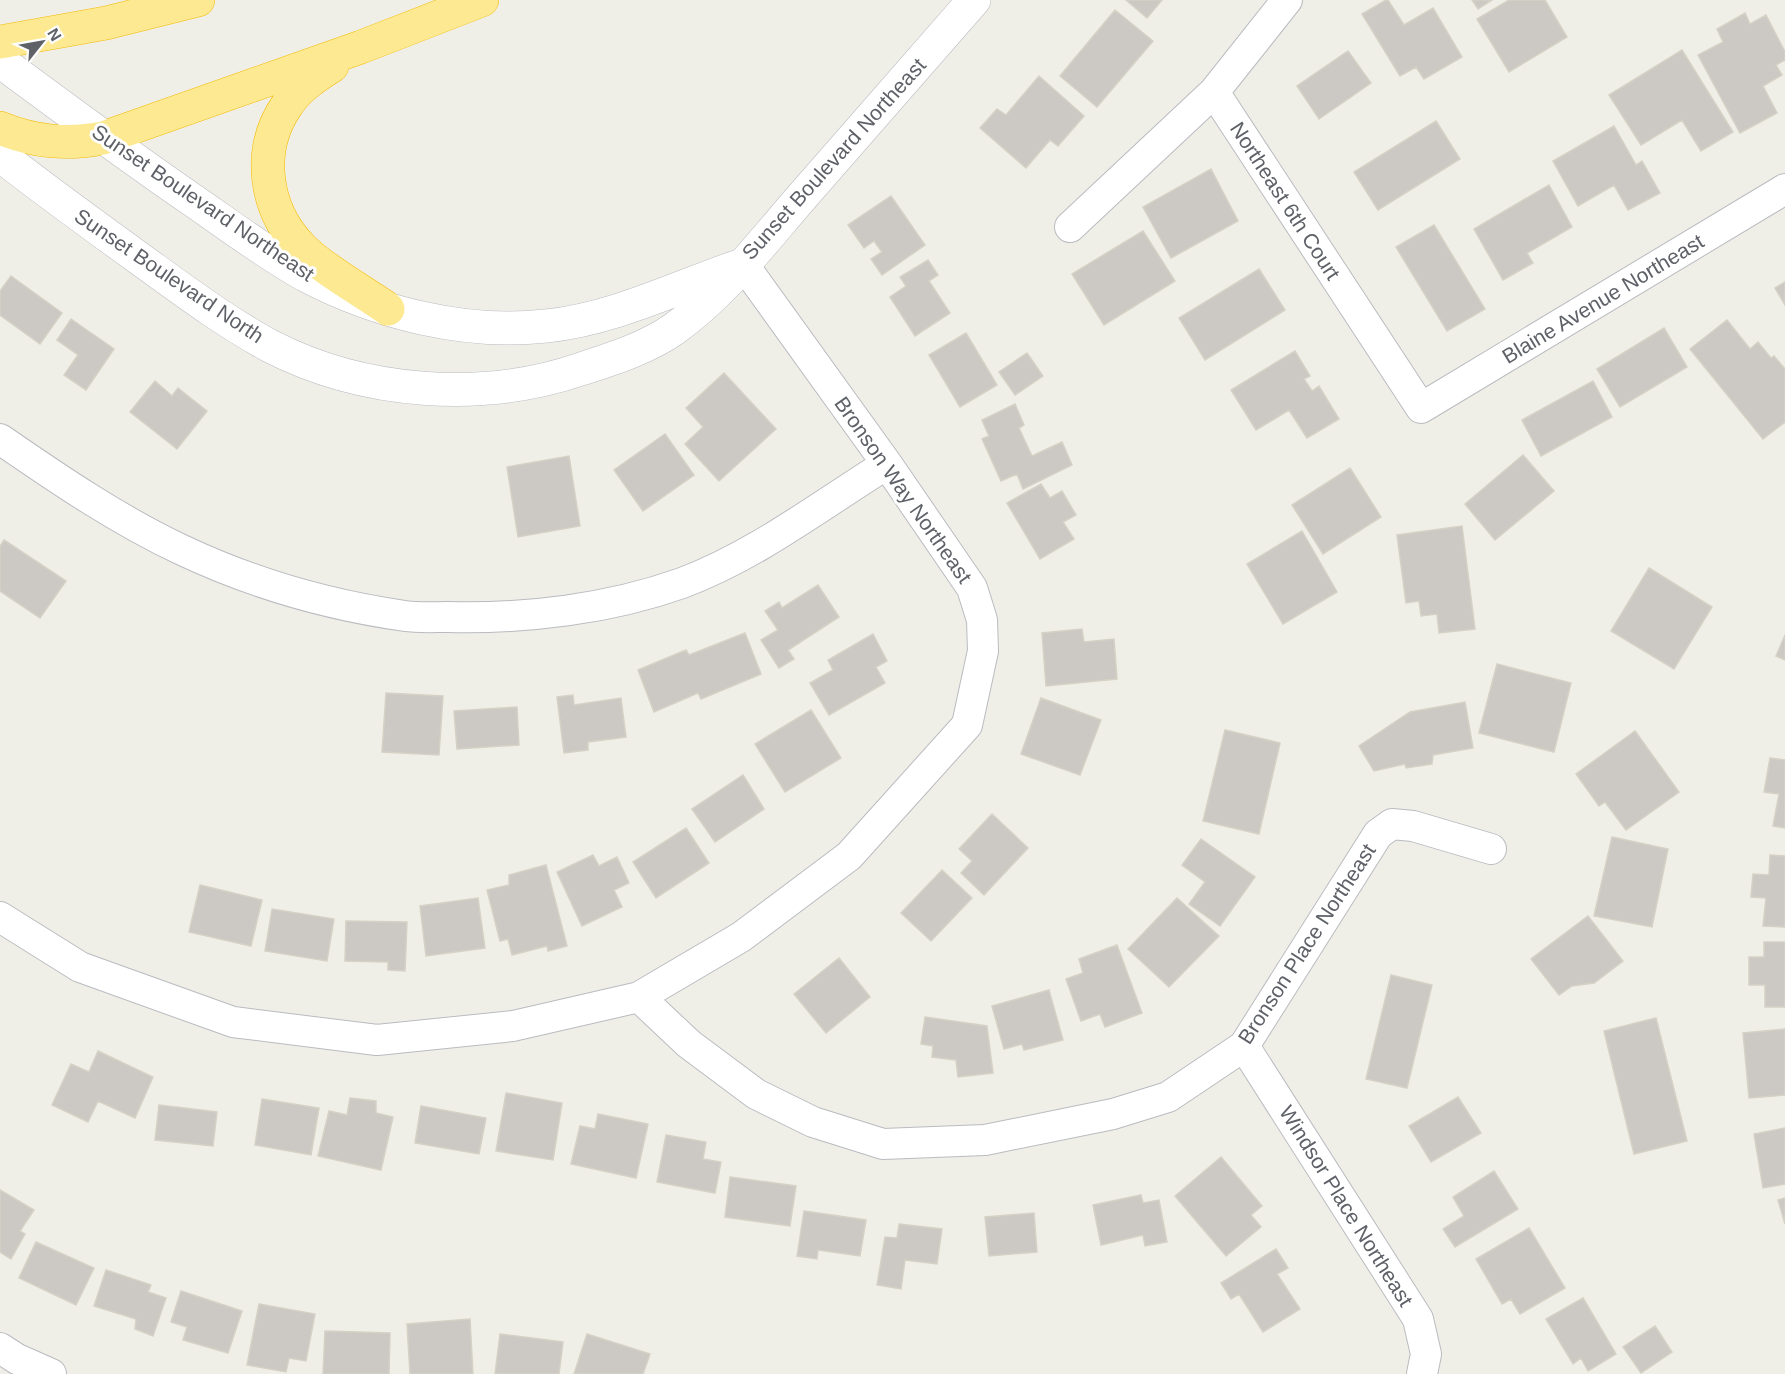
<svg xmlns="http://www.w3.org/2000/svg" width="1785" height="1374" font-family="Helvetica,sans-serif">
<rect width="100%" height="100%" fill="#f0efe7"/>
<path fill="#ccc9c4" stroke="#d5d1c5" stroke-width="1.5" d="M1126,0H1162L1147,18Z
M1386,0H1388L1404,25L1433,8L1462,57L1424,79L1416,67L1400,76L1362,14Z
M1472,0H1492L1478,9Z
M1509,0H1545L1567,37L1509,72L1477,19Z
M1115,10L1153,41L1097,107L1060,76Z
M1745,13L1750,24L1766,15L1785,52V60L1776,65L1782,75L1763,86L1777,113L1740,133L1698,55L1723,42L1717,29Z
M1682,50L1733,132L1701,151L1682,120L1641,145L1609,95Z
M1348,51L1371,83L1319,119L1297,86Z
M1039,76L1084,116L1058,146L1050,140L1026,168L980,128L997,109L1006,115Z
M1436,121L1460,159L1378,210L1354,172Z
M1614,126L1636,165L1642,161L1660,193L1628,210L1614,185L1578,206L1553,161Z
M1211,169L1238,221L1171,258L1143,207Z
M1549,185L1572,227L1527,253L1533,263L1503,280L1474,229Z
M891,196L925,245L882,275L871,259L882,252L874,241L864,248L848,225Z
M1434,225L1485,309L1447,331L1396,247Z
M1143,231L1175,281L1104,325L1072,274Z
M928,260L938,275L929,281L950,313L915,336L890,297L906,286L900,277Z
M1259,269L1285,310L1205,360L1179,318Z
M11,276L62,313L40,344L0,315V291Z
M1785,282V305L1775,288Z
M71,319L114,349L86,390L64,375L78,355L57,340Z
M1727,320L1750,349L1758,342L1771,358L1774,356L1785,369V422L1763,439L1690,349Z
M1664,328L1687,367L1620,407L1597,369Z
M966,333L997,385L960,407L929,355Z
M1295,351L1310,376L1304,379L1312,391L1319,386L1339,419L1307,438L1289,410L1256,430L1231,390Z
M1027,353L1043,376L1015,395L999,372Z
M724,373L776,429L719,481L685,444L703,427L686,408Z
M155,381L172,396L178,388L207,411L177,449L130,412Z
M1593,381L1612,417L1541,456L1522,420Z
M1015,404L1024,425L1019,428L1032,456L1062,442L1072,465L1023,489L1017,474L1001,481L982,439L989,436L982,420Z
M665,434L694,475L643,511L614,470Z
M1523,455L1554,491L1495,540L1465,504Z
M569,456L580,526L518,537L507,467Z
M1350,468L1381,517L1323,554L1292,505Z
M1041,484L1050,498L1062,491L1076,515L1063,522L1074,539L1040,559L1007,503Z
M1462,526L1475,629L1439,633L1437,614L1421,616L1419,601L1406,603L1397,535Z
M1302,531L1337,592L1283,624L1247,564Z
M4,540L66,581L40,618L0,591V546Z
M1649,568L1712,607L1674,669L1611,631Z
M818,585L839,617L788,650L794,659L779,668L761,640L778,630L765,611L779,602L782,608Z
M1082,629L1084,642L1114,639L1117,679L1046,686L1042,633Z
M745,633L761,674L701,699L698,693L654,712L638,670L686,650L689,655Z
M873,634L887,661L876,667L885,683L829,715L810,683L833,670L828,660Z
M1785,635V660L1776,656Z
M1497,664L1571,683L1554,752L1479,733Z
M386,693L443,696L439,755L382,752Z
M573,695L574,705L621,698L626,737L588,742V750L564,753L557,697Z
M1041,698L1101,720L1080,775L1021,754Z
M1465,702L1473,748L1433,755L1432,764L1406,768L1405,764L1374,771L1359,746L1410,712Z
M517,707L519,745L457,749L454,711Z
M811,710L841,758L785,792L755,744Z
M1225,730L1280,743L1259,834L1203,821Z
M1635,731L1679,792L1626,830L1605,802L1599,806L1576,774Z
M1770,758L1785,760V828L1773,826L1779,794L1764,792Z
M743,775L764,809L715,842L692,809Z
M992,814L1028,848L984,895L961,873L972,861L959,849Z
M686,828L709,863L656,898L633,862Z
M1612,837L1668,849L1652,927L1594,916Z
M1201,839L1255,877L1220,926L1189,904L1205,882L1182,865Z
M593,855L599,866L617,857L629,883L614,890L622,907L582,926L557,872Z
M1770,855L1785,856V927L1763,926L1766,898L1751,897L1753,874L1769,875Z
M546,865L567,946L548,951L547,946L512,955L508,939L500,941L487,890L509,885V875Z
M942,870L972,898L931,941L901,913Z
M200,885L262,900L251,946L189,932Z
M478,898L485,948L426,956L420,906Z
M1177,898L1219,936L1169,987L1128,949Z
M272,909L334,919L327,961L265,951Z
M1588,916L1623,961L1594,983L1572,986L1559,995L1531,959Z
M346,921L407,922L405,971L388,970V962L345,961Z
M1764,942H1785V1007H1765V985H1749V957H1764Z
M1117,945L1142,1013L1105,1027L1100,1014L1081,1021L1066,979L1083,973L1079,959Z
M839,958L870,997L826,1033L794,994Z
M1391,975L1432,985L1407,1088L1366,1079Z
M1049,990L1063,1040L1024,1050L1022,1044L1004,1049L992,1006Z
M925,1017L987,1026L993,1073L958,1077L956,1060L932,1057L933,1046L921,1044Z
M1656,1018L1687,1141L1634,1154L1604,1031Z
M1785,1029V1095L1749,1098L1743,1033Z
M98,1051L153,1077L135,1118L98,1101L88,1122L52,1105L71,1064L89,1072Z
M506,1093L562,1103L553,1160L496,1151Z
M1458,1097L1481,1133L1431,1162L1409,1126Z
M350,1098L376,1101V1113L393,1117L381,1170L318,1156L329,1111L347,1115Z
M262,1099L319,1108L311,1155L255,1145Z
M159,1105L217,1112L213,1146L155,1140Z
M421,1106L486,1118L479,1154L415,1143Z
M598,1114L648,1124L636,1178L571,1164L580,1126L595,1129Z
M1785,1128V1184L1763,1188L1754,1134Z
M666,1135L706,1142L703,1159L721,1162L715,1193L657,1182Z
M1221,1157L1262,1206L1251,1215L1261,1227L1226,1256L1175,1196Z
M1494,1171L1518,1209L1455,1247L1443,1229L1464,1216L1453,1197Z
M730,1177L796,1186L790,1226L725,1217Z
M0,1190L34,1210L20,1231L25,1234L11,1259L0,1252Z
M1141,1195L1143,1203L1159,1200L1167,1242L1145,1246L1143,1235L1101,1245L1093,1205Z
M1785,1198V1224L1778,1200Z
M804,1211L866,1220L860,1256L818,1250L817,1259L797,1256Z
M1034,1213L1037,1252L989,1256L985,1217Z
M899,1224L942,1229L937,1264L905,1260L901,1289L877,1285L885,1237L897,1238Z
M1529,1228L1565,1288L1520,1314L1511,1299L1502,1304L1476,1259Z
M36,1242L94,1268L76,1305L19,1278Z
M1276,1249L1288,1268L1277,1274L1300,1309L1263,1332L1239,1294L1231,1299L1221,1283Z
M106,1270L151,1285L148,1292L166,1298L153,1336L135,1329L136,1319L94,1306Z
M181,1291L242,1311L228,1353L183,1340L187,1327L171,1322Z
M1583,1298L1616,1354L1588,1371L1581,1358L1573,1364L1546,1319Z
M259,1304L315,1314L306,1361L289,1358L286,1372L247,1365Z
M470,1319L473,1374H410L407,1324Z
M1655,1326L1672,1352L1641,1373L1623,1347Z
M325,1331L390,1333L389,1374H323Z
M500,1334L563,1342L559,1374H495Z
M587,1334L650,1354L643,1374H574Z"/>
<g fill="none" stroke-linecap="round" stroke-linejoin="round">
<defs>
<path id="street" d="M1214,92L1421,408L1785,189
M1070,227L1214,92L1287,0
M0,439C58,479 118,520 182,550C252,583 328,605 405,616C419,618 434,617 448,617C526,619 609,609 682,583C755,556 821,505 887,464
M0,917L80,967L233,1022L377,1040L513,1026L639,997L741,937L849,856L967,725L983,651L982,620L972,588L887,464L743,264
M639,997L689,1044L756,1094L813,1122L883,1144L985,1140L1113,1114L1168,1097L1244,1046L1378,834L1392,824L1413,826L1491,849
M1244,1046L1418,1319L1426,1354L1422,1374
M0,1348L17,1359L51,1374"/>
<path id="secondary" d="M0,61C62,107 124,153 188,197C226,223 264,252 305,275C377,313 465,335 546,326C613,319 673,289 736,267
M0,155C46,191 93,225 140,259C183,290 224,321 270,346C363,394 482,403 581,369C612,359 647,348 674,329C723,294 761,244 800,199C858,133 916,66 974,0"/>
<path id="highway" d="M0,42L106,23L198,0
M332,66C316,76 298,88 287,105C256,150 264,209 302,248C321,268 364,292 388,309
M0,128C35,142 66,145 103,138L361,47L482,0"/>
</defs>
<use href="#street" stroke="#b9bbc0" stroke-width="32"/>
<use href="#secondary" stroke="#babcc2" stroke-width="34"/>
<use href="#highway" stroke="#f4ba03" stroke-width="34"/>
<use href="#street" stroke="#fff" stroke-width="30"/>
<use href="#secondary" stroke="#fff" stroke-width="33"/>
<use href="#highway" stroke="#fce992" stroke-width="33"/>
</g>
<g text-anchor="middle" stroke-width="6" stroke-linejoin="round" paint-order="stroke">
<g font-size="21" fill="#5e6167" stroke="#fff">
<text transform="translate(834 159) rotate(-48)" y="7">Sunset Boulevard Northeast</text>
<text transform="translate(1285 201) rotate(57)" y="7">Northeast 6th Court</text>
<text transform="translate(203 203) rotate(34)" y="7">Sunset Boulevard Northeast</text>
<text transform="translate(169 276) rotate(34)" y="7">Sunset Boulevard North</text>
<text transform="translate(1603 299) rotate(-31)" y="7">Blaine Avenue Northeast</text>
<text transform="translate(903 490) rotate(55)" y="7">Bronson Way Northeast</text>
<text transform="translate(1307 944) rotate(-57)" y="7">Bronson Place Northeast</text>
<text transform="translate(1346 1206) rotate(58)" y="7">Windsor Place Northeast</text>
</g>
</g>
<g transform="translate(42 42) rotate(59)" stroke="#ffffff" stroke-width="4.5" paint-order="stroke">
<path d="M0-4.5L10 22L0 15L-10 22Z" fill="#5e6167"/>
<text y="-9" font-size="16" font-weight="bold" text-anchor="middle" fill="#5e6167">N</text>
</g>
</svg>
